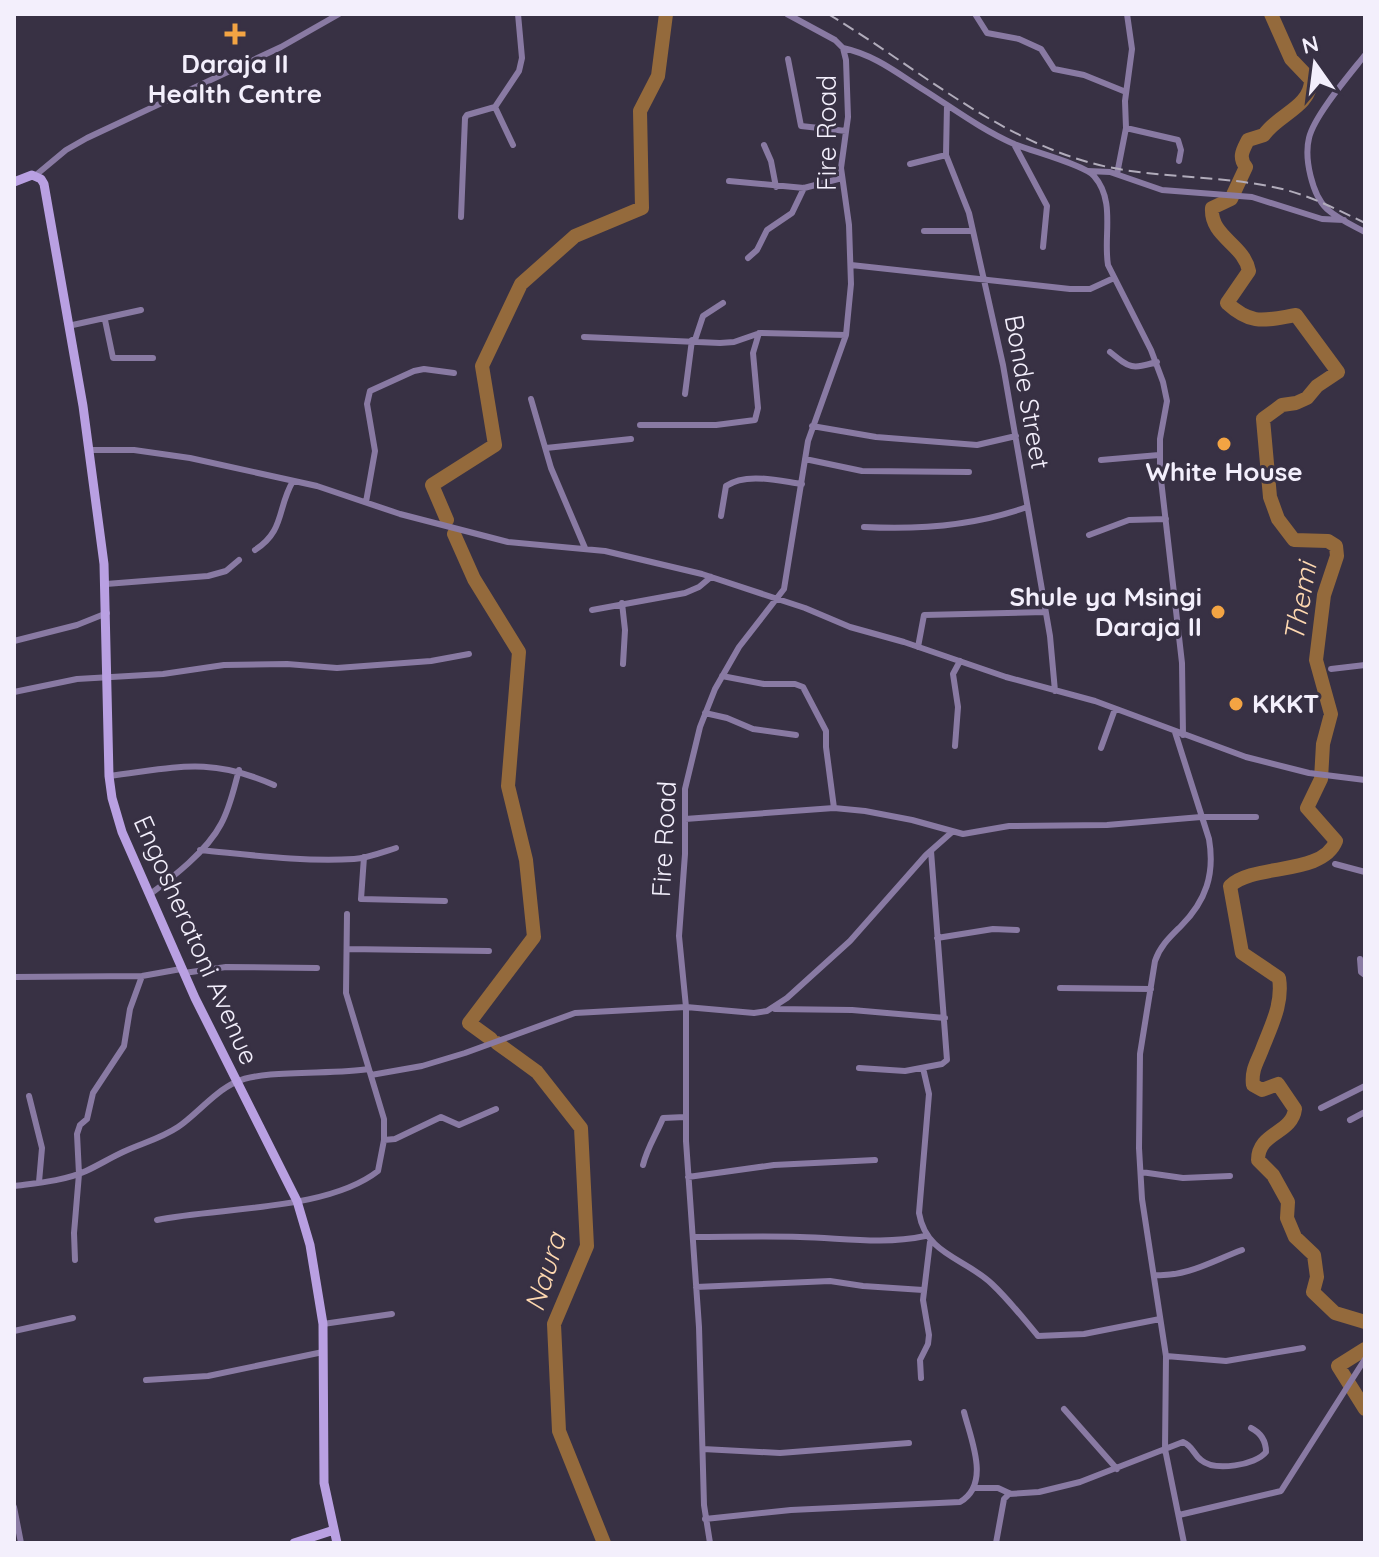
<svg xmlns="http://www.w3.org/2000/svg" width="1379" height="1557" font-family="Quicksand,sans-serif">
<rect width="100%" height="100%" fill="#383144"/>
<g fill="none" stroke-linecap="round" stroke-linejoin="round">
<path stroke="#946a3c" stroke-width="14" d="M1271,14L1291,59L1311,80C1311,107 1277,115 1264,135L1248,140C1243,150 1238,157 1246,167L1231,199L1212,208C1210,237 1244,244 1249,271L1227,303C1252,326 1265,320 1296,315L1338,372L1317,386L1307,398L1296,403L1282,405L1263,419L1270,497L1278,519L1294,540L1328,541L1336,546L1337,556L1324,595L1316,660L1331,714L1323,744L1321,779L1307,808L1336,841C1322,876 1254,863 1230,886L1242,953L1279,978C1283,1003 1272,1024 1263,1047C1258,1061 1251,1069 1253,1085L1262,1090L1278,1084L1295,1109C1292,1134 1258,1132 1258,1160L1273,1175L1288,1202L1287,1218L1295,1237L1314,1255L1317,1277L1313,1292L1335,1313L1365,1322
M447,520L432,485L495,445L482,366L521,284L575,236L642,208L640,111L658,76L666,14
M454,534L474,579L519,652L508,786L526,860L534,937L469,1023L491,1039
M497,1043L537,1072L581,1128L587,1246L554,1324L559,1431L604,1543
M1365,1349L1338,1366L1365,1409"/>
<path stroke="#897aa3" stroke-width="6" d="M975,14L987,33L1019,39L1041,49L1054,69L1084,75L1126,92
M843,48C875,55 897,73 924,90C954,109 982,130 1014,144C1031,151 1085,165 1094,176C1116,201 1103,236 1108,265L1151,350L1163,382L1167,401L1160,439V471L1182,663L1183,735
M1365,55C1350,74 1314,116 1309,138C1304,158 1312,195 1327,209C1338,219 1352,225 1365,232
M788,59L801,126L846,131
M947,105L946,155L969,213L1003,365L1050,636L1055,691
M495,107L513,145
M1126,128L1178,140L1181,150L1179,161
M1014,144L1047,206L1043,247
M764,145L771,161L776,187
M910,164L946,155
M1088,171L1110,172L1162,190L1252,197L1322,219L1344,220
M1117,174L1126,128L1125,101L1132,49L1127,14
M36,175L66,150L87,138L281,47L339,14
M729,181L804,188L842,178
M461,217L465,118L467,115L495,107L519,71L522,58L518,14
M924,231H973
M748,258L757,250L767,230L792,213L804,188
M851,265L1070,289H1090L1114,278
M105,320L113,358H153
M68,326L141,310
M584,337L720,343L734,342L760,333L846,335
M695,340L703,316L723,303
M1110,352C1131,369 1131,369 1157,362
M685,394L692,340
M531,399L551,468L585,548
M640,425H716L755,420L758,408L753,353L759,333
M812,426L876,437L977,445L1016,436
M546,448L631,439
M89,450H134L190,458L317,486L400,514L508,542L605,551L702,574L805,608L850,627L904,642L1006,677L1095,701L1246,757L1309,773L1365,780
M805,459L862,471L969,472
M1101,460L1159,455
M366,502L375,451L367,404L370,391L414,371L424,369L454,373
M721,516L726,486C746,472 779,481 802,484
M864,527C920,530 974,526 1027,507
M1089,535L1129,520L1166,519
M255,550C285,531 277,508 293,481
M106,584L208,576L226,571L239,560
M622,603L625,630L623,664
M592,610L685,593L699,587L711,577
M14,641L77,625L107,613
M918,647L924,615L1045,612
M1331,669L1365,665
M722,676L764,684H795L803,687L826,731V747L834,808
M14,692L77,679L163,674L224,665L287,664L337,668L431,661L469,654
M705,713L727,718L753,729L796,735
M1175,732L1209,839C1215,874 1206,901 1181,926C1170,937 1160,946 1155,961L1140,1054L1139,1148L1142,1199L1166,1356L1165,1449L1184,1543
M955,746L958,707L953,674L960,661
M1101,748L1115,709
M109,776C175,768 209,756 274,785
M685,819L834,808L865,811L912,820L963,834L1009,826L1107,825L1201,817H1256
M200,850C252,855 302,862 354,859C368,858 383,852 396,848
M364,857L361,899L445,901
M1335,864L1365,872
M149,895C173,877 207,851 221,824C230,808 234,788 239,770
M937,938L993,929L1017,930
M347,949L489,951
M1360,959L1361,972L1365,975
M184,973L226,967L317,968
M14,977L142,976L181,969
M1060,988L1151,989
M775,1009L852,1010L945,1018
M859,1068L905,1071L942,1064L947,1060L931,851
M923,1068L929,1094L919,1213C926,1255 965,1258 992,1284C1009,1300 1023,1318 1038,1336L1084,1334L1160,1319
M371,1075L422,1066L465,1053L575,1013L686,1007L754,1013L767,1011L787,998L850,941L926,855L952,832
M29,1096L42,1148L39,1182
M1321,1108L1365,1086
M1350,1120L1365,1112
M384,1140L395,1139L441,1117L459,1125L496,1109
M643,1165C647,1148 656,1135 663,1118L685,1117
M1141,1172L1183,1178L1230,1176
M688,1177L774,1165L875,1160
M14,1186C37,1183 64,1181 86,1171C99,1165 110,1158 123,1152C142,1143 160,1139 178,1127C197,1114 214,1092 236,1082C263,1069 334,1075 369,1069
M157,1220C220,1207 327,1211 378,1171L384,1140V1119L346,993L347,914
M693,1237C729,1237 764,1236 800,1237C843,1238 883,1245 925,1236
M75,1260L74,1233L79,1174L77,1134L80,1125L87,1119L93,1093L124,1046L130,1009L142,976
M1155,1275C1187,1277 1212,1261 1242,1250
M696,1287L830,1281L863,1286L923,1290
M323,1324L392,1314
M14,1331L73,1318
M1166,1356L1226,1361L1303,1348
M921,1378L920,1360L928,1344L929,1335L923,1300L930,1242
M146,1380L208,1376L323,1352
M1064,1409L1117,1469
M703,1449L780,1453L909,1443
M974,1488H998L1011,1494
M14,1507L21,1543
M1179,1515L1281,1491L1365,1359
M705,1519L791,1510L960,1502C991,1484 971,1440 964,1412
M710,1543L704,1505L699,1327L686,1141V1007L679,936L685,854V789L700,727L715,689L739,647L784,589L808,441L846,335L851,284L849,225L841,168L848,117L846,60L843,48L835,40L787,14
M996,1543L1004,1499L1009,1494L1039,1492L1080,1482L1183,1442C1193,1446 1193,1454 1201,1460C1215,1472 1256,1465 1266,1452C1266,1440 1261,1433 1251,1428"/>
<path stroke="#b9a0e2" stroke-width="9" d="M14,182L32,175L41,179L44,184L83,406L104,564L109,776L112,798L122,832L195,998L297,1201L310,1245L323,1324L324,1483L337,1543
M294,1543L334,1530"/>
<path stroke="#b1acbb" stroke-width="2" stroke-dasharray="12 6" stroke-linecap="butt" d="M828,14C912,64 987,131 1081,160C1141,179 1207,174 1268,186C1303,192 1334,208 1365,223"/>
</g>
<g fill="#f3a443" stroke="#383144" stroke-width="3">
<path d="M231 22h8v8h8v8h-8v8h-8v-8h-8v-8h8z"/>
<circle cx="1224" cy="444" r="8"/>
<circle cx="1218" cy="612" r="8"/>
<circle cx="1236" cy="704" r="8"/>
</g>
<g text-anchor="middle" stroke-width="6" stroke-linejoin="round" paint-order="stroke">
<g font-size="26" font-weight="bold" fill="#f3effc" stroke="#383144">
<text x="235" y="73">Daraja II<tspan x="235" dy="30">Health Centre</tspan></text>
<text x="1224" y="481">White House</text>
<text x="1202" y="606" text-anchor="end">Shule ya Msingi<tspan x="1202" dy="30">Daraja II</tspan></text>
<text x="1252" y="713" text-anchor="start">KKKT</text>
</g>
<g font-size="26" fill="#f3effc" stroke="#383144">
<text transform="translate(827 133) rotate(-90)" y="9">Fire Road</text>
<text transform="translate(1027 392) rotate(80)" y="9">Bonde Street</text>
<text transform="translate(664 839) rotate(-87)" y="9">Fire Road</text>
<text transform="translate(196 940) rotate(66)" y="9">Engosheratoni Avenue</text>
</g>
<g font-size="28" font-style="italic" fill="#fed8b0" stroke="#383144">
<text transform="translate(1300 602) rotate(-80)" y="10">Themi</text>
<text transform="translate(545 1272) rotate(-73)" y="10">Naura</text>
</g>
</g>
<rect width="1379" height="1557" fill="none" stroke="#f3effc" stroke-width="32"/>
<g transform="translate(1315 64) rotate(346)" stroke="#383144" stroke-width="6" paint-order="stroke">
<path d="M0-6L14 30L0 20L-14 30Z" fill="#f3effc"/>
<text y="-12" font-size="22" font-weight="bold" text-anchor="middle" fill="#f3effc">N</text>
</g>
</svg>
